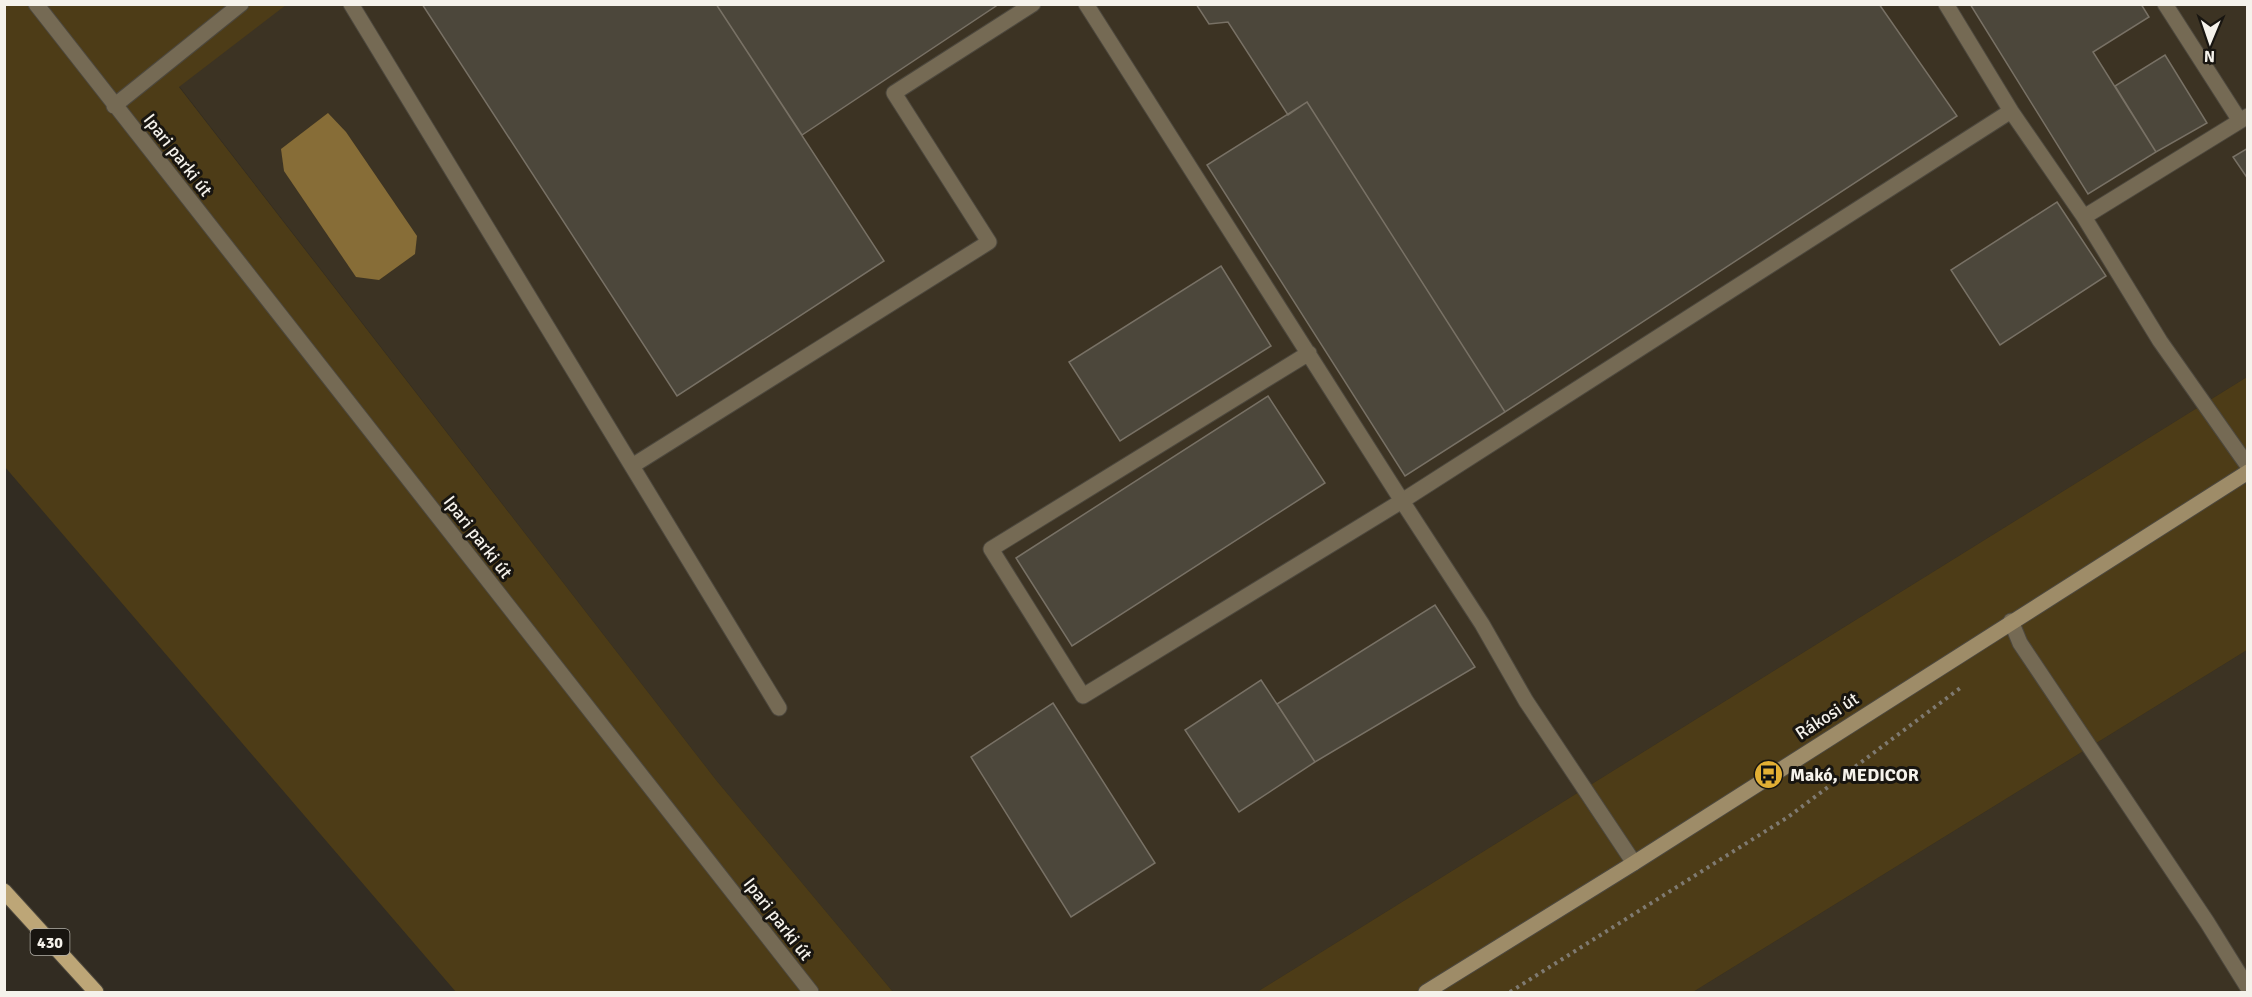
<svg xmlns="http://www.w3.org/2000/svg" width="2252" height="997" font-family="Signika,sans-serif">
<rect width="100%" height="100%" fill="#322c22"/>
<path fill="#3c3323" d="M286,4L2247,5V377L1257,992H893L716,780L179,86Z
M2247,650V992H1693Z"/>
<path fill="#4d3c17" d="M4,5H286L179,87L716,780L893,992H456L5,467Z
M2247,377V650L1693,992H1257Z"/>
<path fill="#876d37" d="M328,113L346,132L417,236L415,254L379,280L356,277L284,171L281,149Z"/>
<path fill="#4c473b" stroke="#787165" stroke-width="1.5" d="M422,4H716L884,261L677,396Z
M716,4H999L802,135Z
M1196,4H1879L1957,116L1505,412L1307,102L1288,115L1228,22L1209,24Z
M1970,4H2141L2149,17L2093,52L2156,152L2088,194Z
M2165,55L2207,123L2156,152L2115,86Z
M1307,102L1505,412L1405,476L1207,165Z
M2248,148V179L2233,157Z
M2057,202L2106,276L2000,345L1951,270Z
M1221,266L1271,346L1120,441L1069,362Z
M1268,396L1325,483L1072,646L1016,558Z
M1435,605L1475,667L1315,762L1277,704Z
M1261,680L1315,762L1239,812L1185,730Z
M1053,703L1155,863L1071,917L971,757Z"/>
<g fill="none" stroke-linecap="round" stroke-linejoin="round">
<defs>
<path id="lane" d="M351,4L779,708
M1086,4L1402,501L1482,624L1526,701L1634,863
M1946,4L2011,111L2084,217L2160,341L2248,466
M2165,4L2240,121
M2084,217L2248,116
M1309,353L991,549L1083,696L1402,501L2011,111
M632,466L989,242L894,93L1033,4
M2011,621L2020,643L2207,922L2248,988"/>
<path id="street" d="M36,4L811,992
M114,106L241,4"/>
<path id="secondary" d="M1426,992L1634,863L2248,472"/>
<path id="primary" d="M4,891L96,992"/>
</defs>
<use href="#lane" stroke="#4d483e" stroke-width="17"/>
<use href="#street" stroke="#4d483e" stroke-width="17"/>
<use href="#secondary" stroke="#4d483e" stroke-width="17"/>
<use href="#primary" stroke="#4d483e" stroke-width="17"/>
<path stroke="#7f7a71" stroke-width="4" stroke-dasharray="3 4.5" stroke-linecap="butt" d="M1510,992L1788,817L1963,686"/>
<use href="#lane" stroke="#756a54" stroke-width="15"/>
<use href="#street" stroke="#756a54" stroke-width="15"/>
<use href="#secondary" stroke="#9e8c68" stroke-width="15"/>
<use href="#primary" stroke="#bda677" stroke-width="15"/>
</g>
<defs>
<symbol id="bus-disc" viewBox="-11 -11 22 22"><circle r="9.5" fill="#e2af34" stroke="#181510"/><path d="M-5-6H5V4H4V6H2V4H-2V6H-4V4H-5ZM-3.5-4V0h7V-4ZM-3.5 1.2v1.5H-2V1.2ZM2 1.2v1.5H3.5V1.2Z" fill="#111"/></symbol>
</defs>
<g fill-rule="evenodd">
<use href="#bus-disc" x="1752" y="758" width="33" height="33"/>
</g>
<g text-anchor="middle" stroke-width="6" stroke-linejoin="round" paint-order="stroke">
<rect fill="#181510" stroke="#b3b0a9" stroke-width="1.5" x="30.5" y="929" width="39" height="26" rx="4.5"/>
<g font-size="16" font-weight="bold" fill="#f5f2eb">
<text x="50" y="948">430</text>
</g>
<g font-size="18" fill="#f5f2eb" stroke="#181510">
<text transform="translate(178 155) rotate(52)" y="6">Ipari parki út</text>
<text transform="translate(478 537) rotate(52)" y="6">Ipari parki út</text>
<text transform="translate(1827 716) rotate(-33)" y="6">Rákosi út</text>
<text transform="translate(778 919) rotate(52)" y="6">Ipari parki út</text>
</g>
<g font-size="18" font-weight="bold" fill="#f5f2eb" stroke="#181510" text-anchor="start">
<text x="1790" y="781">Makó, MEDICOR</text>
</g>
</g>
<rect width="2252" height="997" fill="none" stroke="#f5f2eb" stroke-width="12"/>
<g transform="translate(2210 42) rotate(182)" stroke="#181510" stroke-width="4.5" paint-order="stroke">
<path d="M0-4.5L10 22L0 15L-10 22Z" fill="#f5f2eb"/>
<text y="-9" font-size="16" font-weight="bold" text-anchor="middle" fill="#f5f2eb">N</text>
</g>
</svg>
